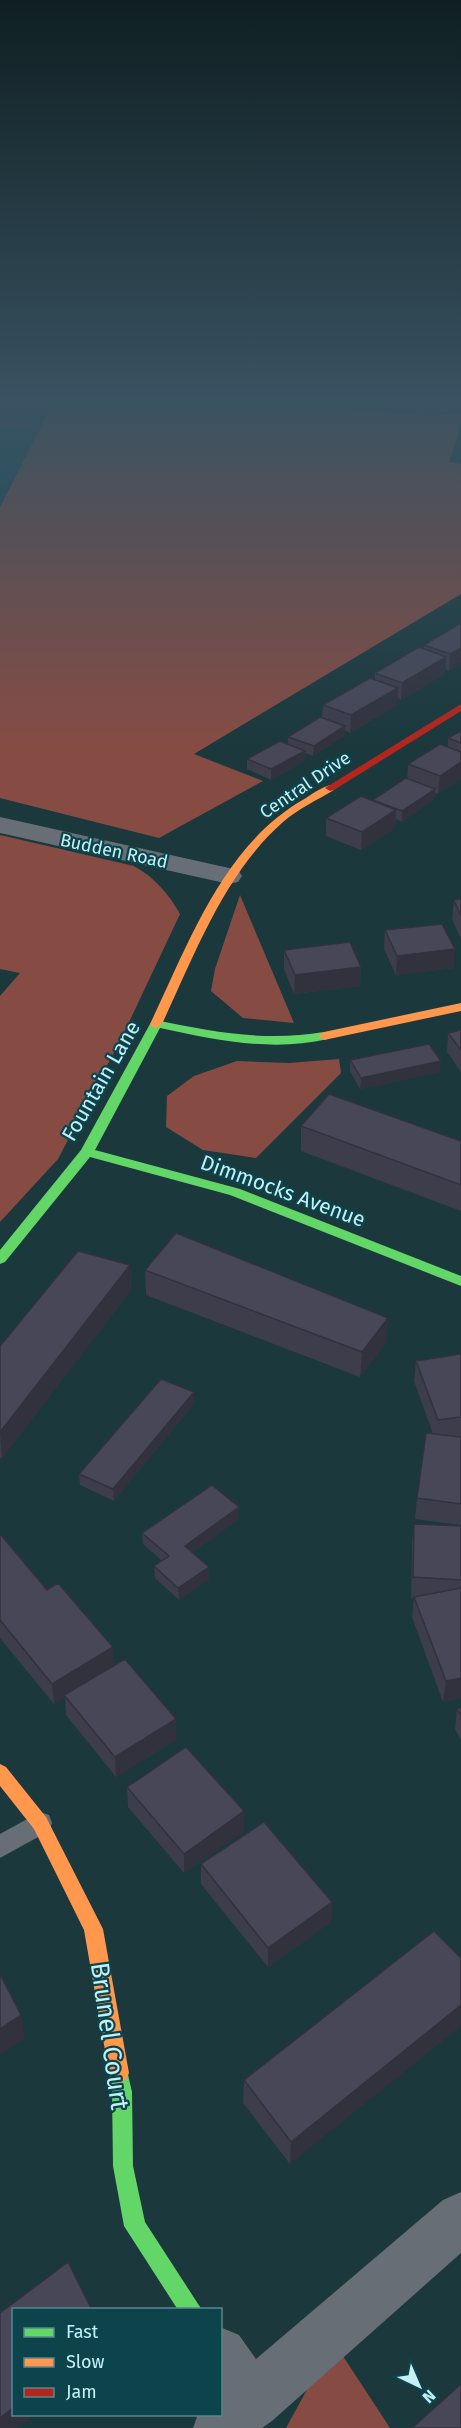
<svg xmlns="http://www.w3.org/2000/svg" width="461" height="2428" font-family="'Fira Sans',sans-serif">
<rect width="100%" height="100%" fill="#1b383d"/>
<path fill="#114b54" d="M0,405H52L0,507Z"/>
<path fill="#864c44" d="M52,405H348L351,408L429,416L461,413V425L449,462L461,464V594L194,754L263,781L159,838L0,798V507Z
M0,835L134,866C155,878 168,893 180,914L122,1037L58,1159L0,1222V996L20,973L0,969Z
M240,895L294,1023L243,1018L211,991L215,969Z
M339,1059L341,1073L256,1158L203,1150L166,1127L167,1096L194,1076L237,1061L289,1063Z
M339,2350L390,2428H286L321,2364Z"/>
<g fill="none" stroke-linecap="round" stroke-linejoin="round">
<path fill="#676e76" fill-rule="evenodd" d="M40,1812L49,1815L52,1823L49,1831L0,1858V1834Z"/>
<path fill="#676e76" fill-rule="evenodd" d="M0,817L229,868L238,870L242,876L238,882L229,884L0,833Z
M461,2192V2253L272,2421L262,2428H193L198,2414H220V2327L239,2335L256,2359L443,2200Z"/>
<path fill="#63d668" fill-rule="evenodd" d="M156,1020C213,1032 266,1042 324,1032L330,1036L328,1039C272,1052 215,1040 160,1028L95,1150L240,1189L461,1276V1286L230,1195L90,1157L5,1262L0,1264V1250L81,1150L150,1024Z
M119,2063L126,2066L132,2092L133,2166L145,2222L202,2310H178L124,2226L113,2166L112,2092L109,2073L112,2066Z"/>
<path fill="#ff974d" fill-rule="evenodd" d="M330,785L335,788L334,790C317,800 298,809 283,822C224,874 195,954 162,1024L156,1028L152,1027L150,1024C189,943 223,844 306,798C313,793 321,788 330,785Z
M461,1003V1011L324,1040L318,1036L324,1032Z
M0,1764L6,1767L46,1817L103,1929L129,2073L126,2080L119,2083L112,2080L109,2073L84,1930L34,1829L0,1786Z"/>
<path fill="#b3261e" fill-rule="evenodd" d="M461,704V711L334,790L330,791L325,788Z"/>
</g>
<path fill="#3e3d4c" d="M0,405H51L40,430L0,428Z
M461,623L449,671L445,669V674L401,700L397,698V705L350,733L344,730V736L313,756L305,753L304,761L271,780L247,769V759L288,744V737L322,718L323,705L375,680V673L423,649L424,645Z
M461,731V779L438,794L435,793L434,799L402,822L396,819L395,828L361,850L326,836V818L373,800L407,779L408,764L448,747V738Z
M461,899V939L452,919L454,900Z
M385,930L454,968L396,975L384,949Z
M284,950L361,967L360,986L294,994L284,969Z
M461,1030V1072L447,1052L448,1033Z
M350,1060L440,1072L360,1089L350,1071Z
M301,1126L461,1141V1211L301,1151Z
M130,1265L131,1290L2,1458H0V1346Z
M145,1270L386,1343L360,1377L146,1295Z
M461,1354V1525L415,1519L417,1498L433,1434L414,1381L416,1361Z
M194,1392V1404L114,1501L80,1485L79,1474Z
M239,1507V1519L193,1552L209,1567V1579L179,1600L155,1578L154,1566L162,1561L143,1544L142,1533Z
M414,1524L461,1526V1698L443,1702L412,1617L414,1598H411L412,1544Z
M0,1536L114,1665L177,1739L116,1777L66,1715L65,1697L54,1704L0,1638Z
M461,1708V1740L455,1729L457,1709Z
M127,1787L244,1811V1831L184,1873L128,1807Z
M201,1864L332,1902L331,1922L268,1967L201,1884Z
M434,1931L290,2164L243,2103L244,2080Z"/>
<path fill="#32323e" d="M42,405H51L40,430L39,412Z
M461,648V663L449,671L450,654Z
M446,657L445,674L401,700L402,683Z
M398,688L397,705L350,733L351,715Z
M345,726L344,736L313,756L314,746Z
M305,751L304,761L271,780V769Z
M461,762V779L438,794L440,776Z
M435,789L434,799L402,822V811Z
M396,810L395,828L361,850L362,832Z
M455,949L454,968L396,975L397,956Z
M361,967L360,986L294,994L295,975Z
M441,1061L440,1072L360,1089L361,1078Z
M130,1265L131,1290L2,1458L0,1432Z
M388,1318L386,1343L360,1377L362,1352Z
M194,1392V1404L114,1501L113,1489Z
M239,1507V1519L186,1557L185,1546Z
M209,1567V1579L179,1600L178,1588Z
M113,1647L114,1667L64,1695L65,1697L54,1704L52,1684Z
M461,1678V1698L443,1702L446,1681Z
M176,1719L177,1739L116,1777L115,1757Z
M244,1811V1831L184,1873V1854Z
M332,1902L331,1922L268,1967V1948Z
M461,2005V2026L290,2164L291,2142Z
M21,2015L25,2039L0,2055V2029Z
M14,2407V2415H34L17,2428H0V2418Z"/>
<path fill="#484758" stroke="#32323e" stroke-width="1.5" d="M0,405H42L39,412L0,410Z
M461,623V648L450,654L424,645Z
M419,647L446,657L402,683L375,673Z
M370,678L398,688L351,715L323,705Z
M320,717L345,726L314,746L288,737Z
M461,731V743L448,738Z
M280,741L305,751L271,769L247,759Z
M440,744L461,752V762L440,776L408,764Z
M406,778L435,789L402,811L373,800Z
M361,796L396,810L362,832L326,818Z
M461,899V916L454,900Z
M442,924L455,949L397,956L385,930Z
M350,942L361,967L295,975L284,950Z
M461,1030V1050L448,1033Z
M429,1044L441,1061L361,1078L350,1060Z
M329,1094L461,1141V1185L301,1126Z
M176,1233L388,1318L362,1352L145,1270Z
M78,1251L130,1265L0,1432V1346Z
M461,1354V1417L438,1420L416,1361Z
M161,1379L194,1392L113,1489L79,1474Z
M426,1433L461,1437V1504L417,1498Z
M212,1485L239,1507L185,1546L209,1567L178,1588L154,1566L169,1556L142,1533Z
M414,1524L461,1526V1580L413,1577Z
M1,1535L47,1590L58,1583L113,1647L52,1684L0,1620V1536Z
M461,1588V1678L446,1681L414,1597Z
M125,1659L176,1719L115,1757L64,1695Z
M461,1708V1716L457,1709Z
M186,1747L244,1811L184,1854L127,1787Z
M264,1822L332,1902L268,1948L201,1864Z
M434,1931L461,1958V2005L291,2142L244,2080Z
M0,1974L21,2015L0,2029Z
M68,2262L92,2310H14V2407L0,2418V2313Z
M461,2384V2428H412Z"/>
<linearGradient id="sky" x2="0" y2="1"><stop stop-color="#0f1f22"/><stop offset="0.54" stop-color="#395362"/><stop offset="1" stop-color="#395362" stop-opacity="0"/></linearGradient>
<rect width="461" height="745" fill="url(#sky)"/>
<g text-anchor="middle" stroke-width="4.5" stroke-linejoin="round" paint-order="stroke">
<g font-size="18" fill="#c4f0f8" stroke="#0d434b">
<text transform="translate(305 785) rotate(-34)" y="6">Central Drive</text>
<text transform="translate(114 851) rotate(12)" y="6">Budden Road</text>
</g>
<g font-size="21" fill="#c4f0f8" stroke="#0d434b">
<text transform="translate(101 1081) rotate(-60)" y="7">Fountain Lane</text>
<text transform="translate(283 1191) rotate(20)" y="7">Dimmocks Avenue</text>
</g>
<g font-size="26" fill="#c4f0f8" stroke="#0d434b">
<text transform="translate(110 2036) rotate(82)" y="9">Brunel Court</text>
</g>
</g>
<rect x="12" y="2308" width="210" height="108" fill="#0d434b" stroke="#568890" stroke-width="1.5"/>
<rect x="24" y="2328" width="30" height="9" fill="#63d668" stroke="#568890" stroke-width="1.5"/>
<text x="66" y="2338" font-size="18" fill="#c4f0f8">Fast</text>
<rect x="24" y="2358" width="30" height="9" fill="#ff974d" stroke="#568890" stroke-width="1.5"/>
<text x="66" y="2368" font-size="18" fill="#c4f0f8">Slow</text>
<rect x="24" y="2388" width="30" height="9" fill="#b3261e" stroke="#568890" stroke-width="1.5"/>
<text x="66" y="2398" font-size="18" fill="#c4f0f8">Jam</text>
<g transform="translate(419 2386) rotate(136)" stroke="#0d434b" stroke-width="4.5" paint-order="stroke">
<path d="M0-4.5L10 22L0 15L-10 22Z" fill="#c4f0f8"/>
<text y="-9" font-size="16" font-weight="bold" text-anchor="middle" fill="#c4f0f8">N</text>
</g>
</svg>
